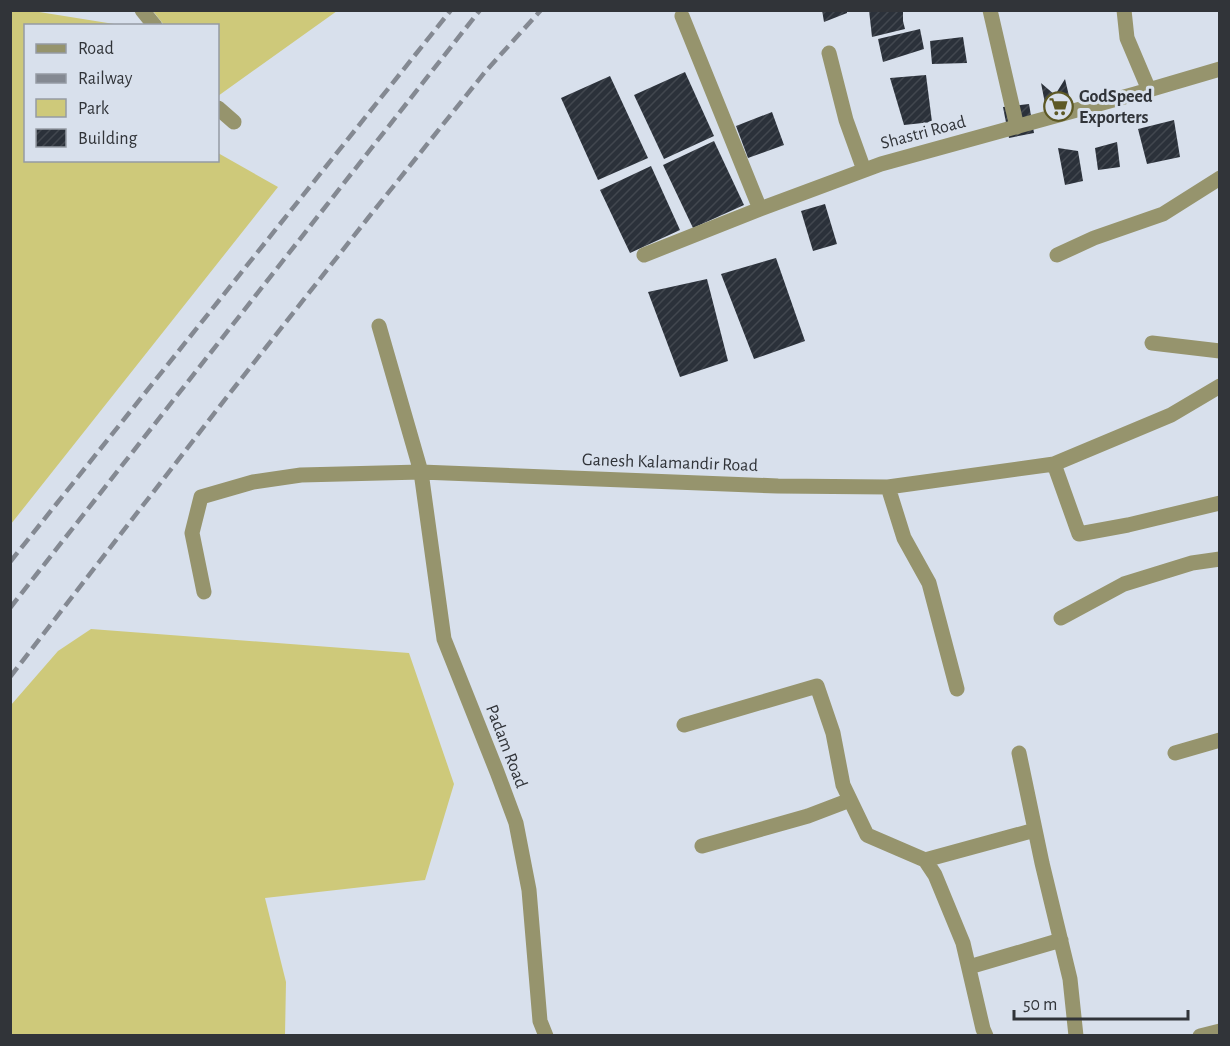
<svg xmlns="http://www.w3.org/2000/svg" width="1230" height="1046" font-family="'Alegreya Sans',sans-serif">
<defs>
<pattern id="building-hatch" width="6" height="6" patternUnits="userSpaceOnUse" patternTransform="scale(1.5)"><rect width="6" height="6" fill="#2b313a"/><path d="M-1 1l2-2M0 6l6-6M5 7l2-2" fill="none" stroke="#42474f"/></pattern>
</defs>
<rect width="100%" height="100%" fill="#d8e0ec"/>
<path fill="#cec97a" d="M14,11H33L114,24L115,25L26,26V160H218V153L278,187L11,524L10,12Z
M153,11H337L218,96V26L164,25Z
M91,629L409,653L454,784L425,880L265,898L286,982L285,1035H11V705L58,651Z"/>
<path fill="url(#building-hatch)" d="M822,10H847V13L824,22Z
M869,10H903V21L905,29L872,37Z
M920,29L924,49L883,62L878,39Z
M963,37L967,63L932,64L930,41Z
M685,72L714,136L664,159L634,95Z
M926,75L932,122L904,125L890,78Z
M610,76L648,158L598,180L561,98Z
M1065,79L1074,117L1049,124L1041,83L1055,95Z
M1029,104L1034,133L1009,138L1003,107Z
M772,112L784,145L748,158L736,126Z
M1174,120L1180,157L1147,164L1138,129Z
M714,141L744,205L693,228L663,165Z
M1117,142L1120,167L1098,170L1095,148Z
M1058,148L1078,151L1083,181L1065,185Z
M651,166L680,230L630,253L600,190Z
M825,204L837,244L813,251L801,211Z
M776,258L805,341L754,359L721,274Z
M707,279L728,361L680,377L648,292Z"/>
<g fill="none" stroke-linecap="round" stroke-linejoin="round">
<path stroke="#96946d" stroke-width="15" d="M142,10L155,26
M990,10L1017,127
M1124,10L1127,38L1149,90
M682,16L760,209
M829,53L846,120L864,170
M218,108L234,122
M644,255L760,209L881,164L1135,94L1220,69
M1057,255L1094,238L1163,214L1220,178
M379,326L421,472L444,639L497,772L516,823L529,890L540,1021L546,1036
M1152,343L1220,351
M1054,464L1079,534L1128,525L1220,503
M888,487L904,538L929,583L957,689
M204,592L192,533L201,497L253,482L301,475L421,472L778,486L888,487L1054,464L1171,415L1220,386
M1061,618L1124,584L1192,563L1220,559
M684,725L817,686L833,733L843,785L867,835L925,860L935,875L963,943L983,1029L986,1036
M1019,753L1042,863L1070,979L1076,1036
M1175,753L1220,740
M702,846L808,816L850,800
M925,860L1035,830
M969,967L1061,940
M1200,1036L1220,1031"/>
<path stroke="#848992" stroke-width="4.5" stroke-dasharray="12 6" stroke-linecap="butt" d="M10,562L451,10
M10,608L480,10
M10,677L230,393L368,218L485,72L541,10"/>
</g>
<defs>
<symbol id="supermarket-ring" viewBox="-11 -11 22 22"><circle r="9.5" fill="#d8e0ec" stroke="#5d5925" stroke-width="1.5"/><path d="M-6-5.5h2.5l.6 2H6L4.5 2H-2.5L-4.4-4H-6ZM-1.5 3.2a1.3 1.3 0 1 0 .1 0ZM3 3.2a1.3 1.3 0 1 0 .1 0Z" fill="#5d5925"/></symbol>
</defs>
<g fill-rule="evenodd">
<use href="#supermarket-ring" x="1042" y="90" width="33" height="33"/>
</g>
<g text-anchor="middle" stroke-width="6" stroke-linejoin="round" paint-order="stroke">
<g font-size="18" font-weight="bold" fill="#313439" stroke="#d8e0ec" text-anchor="start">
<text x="1079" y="102">GodSpeed<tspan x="1079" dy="21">Exporters</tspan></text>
</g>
<g font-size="18" fill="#313439" stroke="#d8e0ec">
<text transform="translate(923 132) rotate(-15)" y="6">Shastri Road</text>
<text transform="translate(670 462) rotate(2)" y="6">Ganesh Kalamandir Road</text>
<text transform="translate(507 746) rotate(69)" y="6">Padam Road</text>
</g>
</g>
<rect width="1230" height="1046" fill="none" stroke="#313439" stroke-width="24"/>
<rect x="24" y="24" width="195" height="138" fill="#d8e0ec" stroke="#959ba4" stroke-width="1.5"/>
<rect x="36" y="44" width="30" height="9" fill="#96946d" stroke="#959ba4" stroke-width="1.5"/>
<text x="78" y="54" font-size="18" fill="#313439">Road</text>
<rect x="36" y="74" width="30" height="9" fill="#848992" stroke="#959ba4" stroke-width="1.5"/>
<text x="78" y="84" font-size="18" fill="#313439">Railway</text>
<rect x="36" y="99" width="30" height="18" fill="#cec97a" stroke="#959ba4" stroke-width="1.5"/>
<text x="78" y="114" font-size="18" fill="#313439">Park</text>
<rect x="36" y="129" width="30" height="18" fill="url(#building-hatch)" stroke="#959ba4" stroke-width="1.5"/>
<text x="78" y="144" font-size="18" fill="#313439">Building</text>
<path d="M1014 1010v9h174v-9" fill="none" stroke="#313439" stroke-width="3"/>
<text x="1023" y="1010" font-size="18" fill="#313439" stroke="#d8e0ec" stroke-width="4.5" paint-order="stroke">50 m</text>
</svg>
